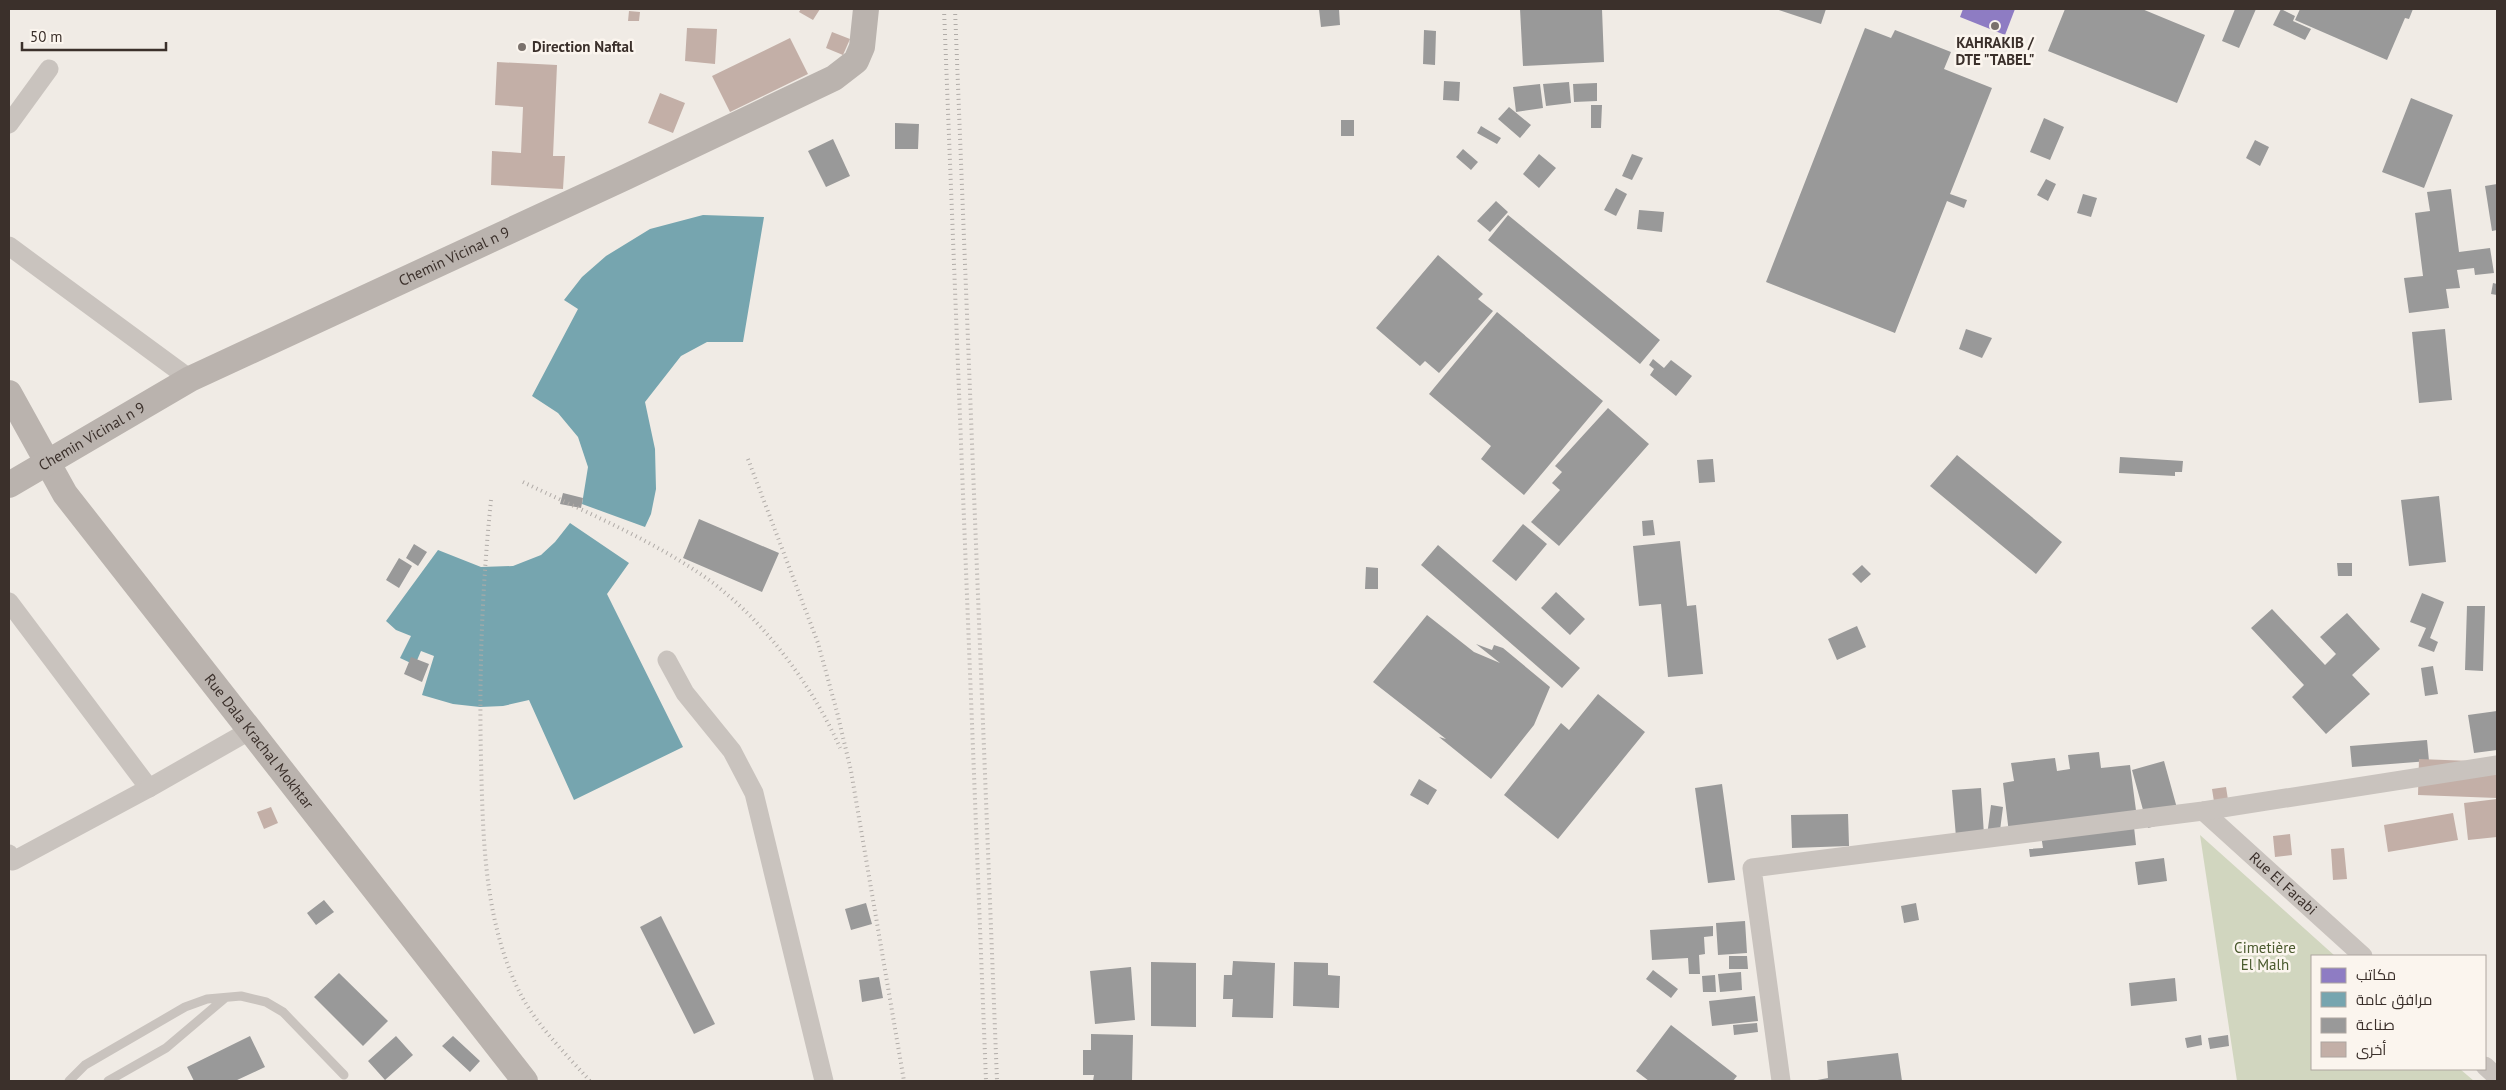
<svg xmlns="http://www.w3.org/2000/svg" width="2506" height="1090" font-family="'PT Sans',Cairo,sans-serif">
<rect width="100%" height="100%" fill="#f0ebe5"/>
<path fill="#d1d6bf" d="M2200,835L2335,956H2312V1069H2460L2474,1081H2237Z"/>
<path fill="#8e7cc3" d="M1963,9H2015L2005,35L1960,17Z"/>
<path fill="#76a5af" d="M703,215L764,217L743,342H707L681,356L645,402L655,449L656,489L651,514L645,527L582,504L588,467L578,437L558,413L532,396L578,309L564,300L582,277L606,256L650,229Z
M570,523L629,563L607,594L683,747L574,800L529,700L503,706L480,707L453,704L422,695L434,656L421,651L415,665L400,658L411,636L396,630L386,621L438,550L481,567L513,566L541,555L555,542Z"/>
<path fill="#999" d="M1319,9H1339L1340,25L1321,27Z
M1520,9H1602L1604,62L1523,66Z
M1776,9H1826L1821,24Z
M2065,9H2142L2205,35L2177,103L2048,51Z
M2235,9H2256L2239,48L2222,41Z
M2281,9L2295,16L2293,21L2311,29L2305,40L2273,25Z
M2300,9H2413L2409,19L2405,18L2387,60L2295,20Z
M1865,28L1891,38L1895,30L1951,52L1944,69L1992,88L1950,194L1967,200L1964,208L1947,201L1895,333L1766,282Z
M1424,30L1436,31L1435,65L1423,64Z
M1444,81L1460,82L1459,101L1443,100Z
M1569,82L1571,103L1546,106L1543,84Z
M1597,83V101L1574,102L1573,84Z
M1540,84L1543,108L1516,112L1513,87Z
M2411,98L2453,115L2424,188L2382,172Z
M1591,105H1602L1601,128H1591Z
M1509,107L1531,125L1520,138L1498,119Z
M2044,118L2064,127L2050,160L2030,152Z
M1341,120H1354V136H1341Z
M895,123L919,124L918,149H895Z
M1481,126L1501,138L1497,144L1477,133Z
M833,139L850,176L826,187L808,151Z
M2255,140L2269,147L2260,166L2246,158Z
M1463,149L1478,162L1471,170L1456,157Z
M1539,154L1556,168L1539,188L1523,174Z
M1632,154L1643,158L1632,180L1622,176Z
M2046,179L2056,184L2048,201L2037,195Z
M2497,184V230L2492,231L2485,186Z
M1616,188L1627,194L1616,216L1604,210Z
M2451,189L2459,252L2490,248L2494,273L2475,275L2474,268L2457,270L2460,288L2446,289L2449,308L2409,313L2404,278L2423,276L2415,213L2430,211L2427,192Z
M2083,194L2097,198L2091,217L2077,213Z
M1496,201L1508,212L1490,232L1477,221Z
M1639,210L1664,212L1662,232L1637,229Z
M1508,215L1660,340L1640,364L1488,240Z
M1438,255L1483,294L1478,299L1493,311L1439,373L1425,361L1420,366L1376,328Z
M2493,283L2497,284V295L2491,294Z
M1497,312L1603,401L1524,495L1481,459L1491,446L1429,394Z
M1966,329L1992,338L1982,358L1959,349Z
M2445,329L2452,400L2419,403L2412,332Z
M1653,359L1664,368L1671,360L1692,376L1676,396L1650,375L1654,369L1649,365Z
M1608,408L1649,444L1559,546L1531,522L1560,490L1552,483L1562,472L1555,466Z
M1957,455L2062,542L2036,574L1930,486Z
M2120,457L2183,461L2182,472H2175V476L2119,473Z
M1713,459L1715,482L1699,483L1697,460Z
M563,493L583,498L581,508L560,504Z
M2439,496L2446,562L2409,566L2401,500Z
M699,519L779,553L762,592L683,558Z
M1653,520L1655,535L1643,536L1642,521Z
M1523,524L1547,544L1516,581L1492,561Z
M1680,541L1687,606L1696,605L1703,674L1668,677L1661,604L1639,606L1633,546Z
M414,544L427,552L418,566L406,558Z
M1438,545L1580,668L1562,688L1421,565Z
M399,558L412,566L399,588L386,580Z
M2337,563H2352V576H2338Z
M1862,565L1871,574L1861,583L1852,574Z
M1366,567L1378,568V589H1365Z
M1556,592L1585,619L1570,635L1541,608Z
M2422,593L2444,602L2430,638L2438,642L2434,652L2418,646L2426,628L2410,622Z
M2467,606H2485L2483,671L2465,670Z
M2272,609L2325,665L2336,654L2320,637L2347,613L2380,649L2352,675L2370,694L2326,734L2292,697L2304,685L2251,628Z
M1427,615L1474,652L1500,663L1476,644L1492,650L1494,645L1503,648L1550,687L1534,725L1491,779L1439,737L1446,739L1373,682Z
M1857,626L1866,647L1837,660L1828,639Z
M411,657L429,664L422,682L404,674Z
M2433,666L2438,694L2425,696L2421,668Z
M1598,694L1645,732L1558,839L1504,795L1561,723L1569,730Z
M2497,711V750L2474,753L2468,715Z
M2427,740L2429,761L2352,767L2350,746Z
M2099,752L2101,768L2130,765L2137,818H2133L2136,845L2030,857L2029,849L2043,848L2040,829L2009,833L2003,783L2014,781L2011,763L2055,758L2057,771L2070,769L2068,755Z
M2164,761L2180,819L2148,828L2132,770Z
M1419,779L1437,790L1428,805L1410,795Z
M1722,784L1735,880L1708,883L1695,788Z
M1981,788L1984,835L1956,837L1952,790Z
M1991,805L2003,807L1999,838L1987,836Z
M1848,814L1849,846L1792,848L1791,815Z
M2164,858L2167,881L2138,885L2135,862Z
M324,900L334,912L316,925L307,913Z
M866,903L872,924L851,930L845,909Z
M1916,903L1919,920L1904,923L1901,906Z
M661,916L715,1024L694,1034L640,927Z
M1745,921L1747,953L1718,955L1716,923Z
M1713,926V936L1704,937L1705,954L1699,955L1700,974H1689L1688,958L1652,960L1650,930Z
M1729,956H1747L1748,969H1729Z
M1233,961L1275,963L1273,1018L1232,1017L1233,999H1223L1224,975H1232Z
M1151,962L1196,963V1027L1151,1026Z
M1294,962L1328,963V975L1340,976L1339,1008L1293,1006Z
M1131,967L1135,1020L1095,1024L1090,971Z
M1653,970L1678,989L1671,998L1646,979Z
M1741,972L1742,990L1720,992L1718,974Z
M339,973L388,1021L363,1046L314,997Z
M1715,975L1716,992H1703L1702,976Z
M879,977L883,998L862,1002L859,980Z
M2175,978L2177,1001L2131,1006L2129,983Z
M1755,996L1758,1021L1712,1026L1709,1001Z
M1757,1023L1758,1032L1734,1035L1733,1025Z
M1671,1025L1737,1076L1733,1081H1649L1636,1071Z
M1091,1034L1133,1035L1132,1081H1093L1094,1075H1083V1050H1091Z
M2201,1035L2202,1045L2187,1048L2185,1038Z
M2228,1035L2229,1046L2210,1049L2208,1038Z
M250,1036L265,1067L235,1081H194L187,1067Z
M396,1036L413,1055L385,1080L368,1061Z
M453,1036L480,1061L470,1072L442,1046Z
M1898,1053L1902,1081H1812L1828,1078L1827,1061Z"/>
<path fill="#c3afa7" d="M801,9H820L813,20L799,12Z
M629,11L640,12L639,21H628Z
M687,28L717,29L715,64L685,61Z
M832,32L850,39L843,55L826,48Z
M790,38L808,74L730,112L712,76Z
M497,62L557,65L553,156H565L563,189L491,185L492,151L521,153L523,107L495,105Z
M660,93L685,103L673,133L648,123Z
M2419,759L2497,762V798L2418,795Z
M2226,787L2229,806L2215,808L2212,789Z
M2497,799V837L2468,840L2464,803Z
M271,807L278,823L264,829L257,812Z
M2453,813L2458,840L2388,852L2384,825Z
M2290,834L2292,855L2275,857L2273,836Z
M2344,848L2347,879L2333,880L2331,849Z"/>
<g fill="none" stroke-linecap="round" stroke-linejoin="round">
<path stroke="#c9c3be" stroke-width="9" d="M69,1081L85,1065L185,1007L207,999L241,996L266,1002L283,1012L344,1075
M108,1081L166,1048L225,998"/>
<g stroke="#c9c3be" stroke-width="19">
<path d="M9,124L49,69"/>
<path d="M9,246L190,379"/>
<path d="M9,602L149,788L13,861L9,854"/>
<path d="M667,660L685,693L732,751L754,793L824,1081"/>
<path d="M149,788L249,731"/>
<path id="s1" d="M2203,811L2363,956"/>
<path d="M2485,1066L2497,1077"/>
<path d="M1781,1081L1752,868L2203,811L2497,765"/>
</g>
<g stroke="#bab3ae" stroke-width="26">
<path id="s2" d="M9,393L65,494L525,1081"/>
<path id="s3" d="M9,485L190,379L626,177L834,78L856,61L862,47L866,9"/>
</g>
<path stroke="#b1aca8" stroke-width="4" stroke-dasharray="1 4" stroke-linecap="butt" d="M944,9L986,1081
M955,9L997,1081
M748,459L818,643L837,712L851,771L904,1081
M523,482C583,511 646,537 702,575C760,615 812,684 840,748
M491,500C482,587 479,673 481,760C483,838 484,918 518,989C534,1023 566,1054 590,1081"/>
</g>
<g fill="#7a716c" stroke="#fbf5ee" stroke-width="2">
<circle cx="1995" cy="26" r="5"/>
<circle cx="522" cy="47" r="5"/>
</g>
<g text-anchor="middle" stroke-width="5" stroke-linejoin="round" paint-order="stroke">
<g font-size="15" font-weight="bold" fill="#3b302b" stroke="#fbf5ee">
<text x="1995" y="48">KAHRAKIB /<tspan x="1995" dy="17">DTE "TABEL"</tspan></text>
<text x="532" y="52" text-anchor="start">Direction Naftal</text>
</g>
<g font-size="15" fill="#3b302b" stroke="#fbf5ee">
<text dy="5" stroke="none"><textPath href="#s3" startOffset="501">Chemin Vicinal n 9</textPath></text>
<text dy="5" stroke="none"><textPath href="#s3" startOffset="96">Chemin Vicinal n 9</textPath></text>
<text dy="5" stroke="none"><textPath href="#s2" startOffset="430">Rue Dala Krachal Mokhtar</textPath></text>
<text dy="5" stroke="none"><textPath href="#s1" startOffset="108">Rue El Farabi</textPath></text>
</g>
<g font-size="15" fill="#4a5a2e" stroke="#fbf5ee">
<text x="2265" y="953">Cimetière<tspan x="2265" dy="17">El Malh</tspan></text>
</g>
</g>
<rect width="2506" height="1090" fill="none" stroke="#3b302b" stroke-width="20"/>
<rect x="2311" y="955" width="175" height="115" fill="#fbf5ee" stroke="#aea6a0"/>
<rect x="2321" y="968" width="25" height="15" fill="#8e7cc3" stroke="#aea6a0"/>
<text x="2356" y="980" font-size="15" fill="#3b302b">مكاتب</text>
<rect x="2321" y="992" width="25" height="15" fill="#76a5af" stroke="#aea6a0"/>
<text x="2356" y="1005" font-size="15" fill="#3b302b">مرافق عامة</text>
<rect x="2321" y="1018" width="25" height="15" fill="#999999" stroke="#aea6a0"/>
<text x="2356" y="1030" font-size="15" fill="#3b302b">صناعة</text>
<rect x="2321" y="1042" width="25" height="15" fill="#c3afa7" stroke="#aea6a0"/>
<text x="2356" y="1055" font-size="15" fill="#3b302b">أخرى</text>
<path d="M22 42v8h144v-8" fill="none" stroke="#3b302b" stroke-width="2.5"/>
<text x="30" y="42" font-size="15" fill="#3b302b" stroke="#fbf5ee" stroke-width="4" paint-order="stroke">50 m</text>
</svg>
